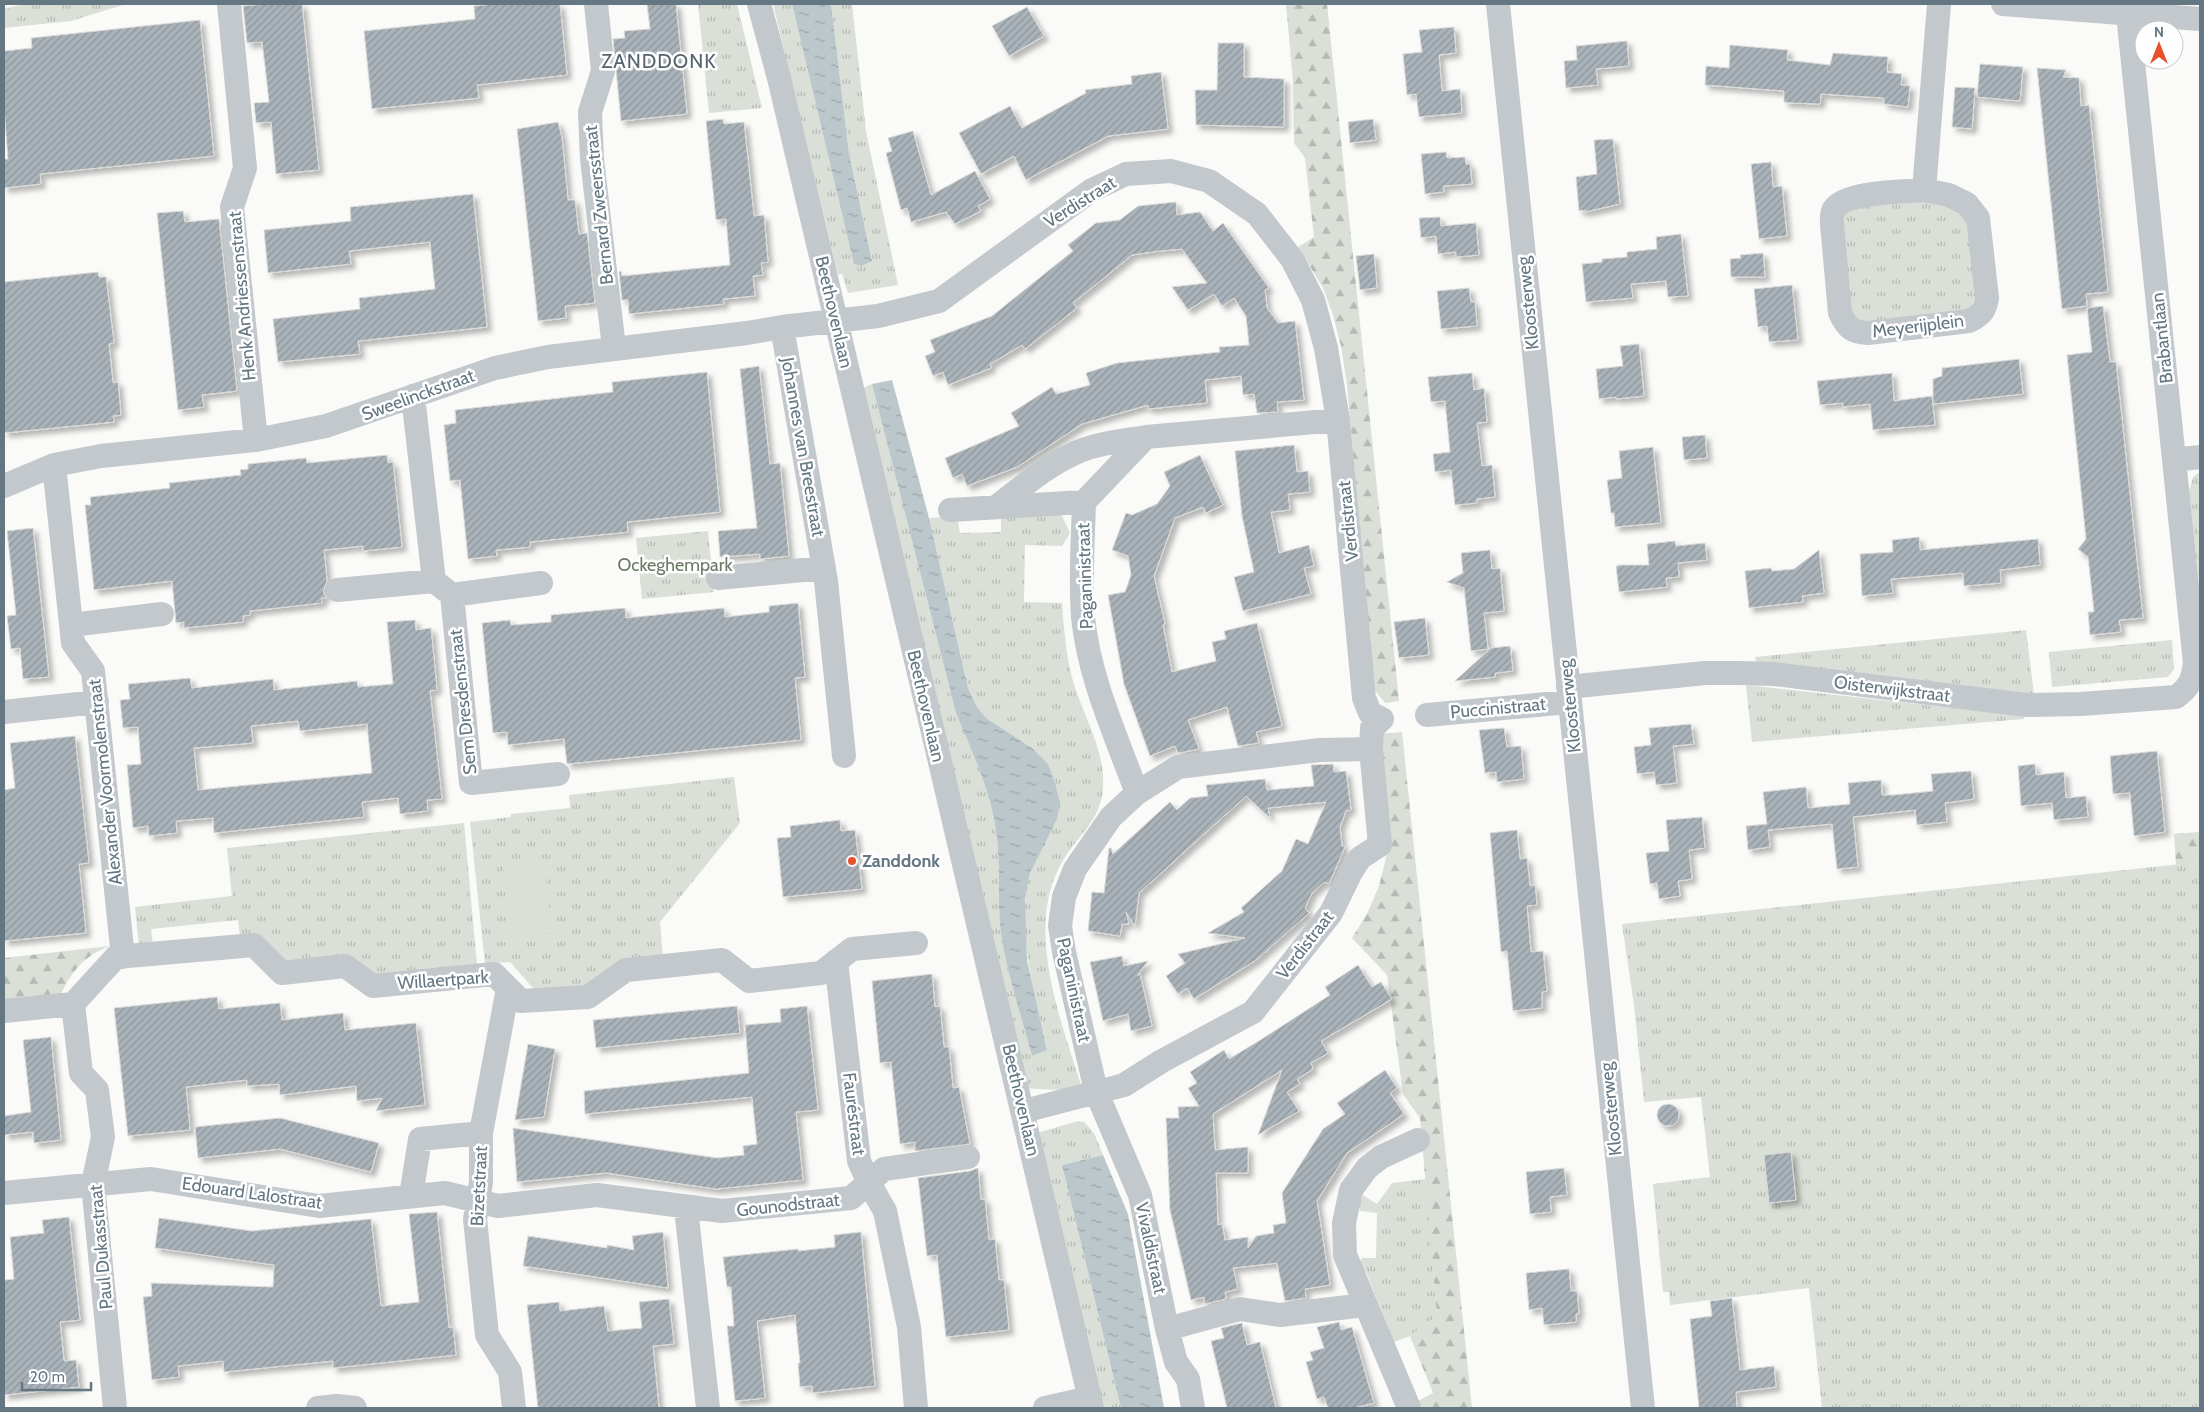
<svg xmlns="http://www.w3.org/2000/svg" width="2204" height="1412" font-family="Cabin,sans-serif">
<defs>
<pattern id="grass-tufts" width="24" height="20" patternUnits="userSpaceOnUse" patternTransform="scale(1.25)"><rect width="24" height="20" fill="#dadfd7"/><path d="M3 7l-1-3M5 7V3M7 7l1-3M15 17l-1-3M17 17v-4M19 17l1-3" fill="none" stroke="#b4bab4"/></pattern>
<pattern id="forest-firs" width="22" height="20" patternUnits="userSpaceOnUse" patternTransform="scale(1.25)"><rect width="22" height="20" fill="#dadfd7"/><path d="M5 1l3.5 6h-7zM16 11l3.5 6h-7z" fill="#b4bab4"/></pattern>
<pattern id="water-ripples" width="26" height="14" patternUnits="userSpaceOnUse" patternTransform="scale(1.25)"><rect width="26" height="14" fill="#bbc7cb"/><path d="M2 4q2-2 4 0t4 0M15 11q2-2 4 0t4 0" fill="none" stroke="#9ca6aa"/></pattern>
<pattern id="building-hatch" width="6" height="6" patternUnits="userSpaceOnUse" patternTransform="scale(1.25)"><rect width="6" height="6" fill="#aab3b9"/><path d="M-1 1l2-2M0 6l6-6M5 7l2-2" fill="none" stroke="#8e969c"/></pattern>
<filter id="shadow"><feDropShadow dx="4.5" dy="4.5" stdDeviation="2.5" flood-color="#0004"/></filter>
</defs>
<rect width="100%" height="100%" fill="#fafaf8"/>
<path fill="url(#grass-tufts)" d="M23,4H126L71,21L4,28V9Z
M698,4H737L762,108L709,113Z
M773,4H792L854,263L861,266L872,260L849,153L831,4H852L866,131L898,285L848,293L842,274L838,275Z
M1923,201L1949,206L1969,219C1971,243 1985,293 1968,311L1862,323L1849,313L1841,220L1844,214L1856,206Z
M872,384L956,713C973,754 993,796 997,839C1001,875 996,911 1003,946C1010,983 1022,1019 1032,1056L1047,1049C1035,994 1015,930 1030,874C1035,855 1048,836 1057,819L1032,748L986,718L977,707L968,688L929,518L957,516L960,533L1001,532V513L1061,514L1070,533L1062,546L1025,545L1024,602L1062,603C1064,629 1066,656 1073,681C1083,715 1105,750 1103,786C1102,823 1073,838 1059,868C1026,932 1061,1021 1081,1085L1076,1091L1023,1088L858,390Z
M2200,472V591L2189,491L2193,477Z
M708,531L714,592L642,599L636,538Z
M2026,630L2034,695L1756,662L1755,657Z
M2172,640L2174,669L2168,677L2052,687L2049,652Z
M1746,685L2024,716V719L1752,742Z
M734,777L740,823L660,922L663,958L582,992L540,996L510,962L485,964L470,822L511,817V814L570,808L569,795Z
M464,823L477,965L374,975L287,962L240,937L238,920L151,929L153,946L139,947L135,907L232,896L227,848Z
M2200,862V1408H1822L1809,1288L1670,1305L1669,1292H1663L1653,1184L1710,1177L1701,1097L1644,1102L1634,1005L1622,924Z
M1078,1121L1084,1122L1094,1133L1103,1155L1062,1165L1121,1408H1097L1037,1133Z
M1426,1179L1437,1316L1410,1336L1394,1342L1366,1272L1361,1274L1356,1263L1363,1258H1376L1377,1213L1360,1211L1358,1192L1377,1204L1392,1183Z"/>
<path fill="url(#forest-firs)" d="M1286,4H1327L1399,701L1385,703L1374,689L1347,385L1341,346L1333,315L1323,288L1298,247L1314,237L1305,158L1294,143L1293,81Z
M1402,732L1472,1408H1421L1418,1401L1433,1393L1410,1336L1437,1316L1420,1118L1403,1094L1387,975L1352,938L1367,914L1379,886L1390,842L1379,734Z
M2200,832V862L2176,865L2174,834Z
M110,946C85,955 72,971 61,994L4,1006V958Z"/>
<path fill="#dadfd7" d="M544,858L552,933L510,938L503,862Z"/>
<path fill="url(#water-ripples)" d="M792,4H831L849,153L872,261L861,266L854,264Z
M892,380L929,518L968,688L977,707L986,718L1032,748L1048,764L1055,783L1060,803L1057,819L1030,873L1025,900L1027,960L1047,1050L1032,1056C1022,1019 1010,983 1003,946C996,911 1001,875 997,839C993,796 973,754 956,713L872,384Z
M1103,1155L1128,1214L1164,1408H1121L1062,1165Z"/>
<path fill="url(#building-hatch)" stroke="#dcdcda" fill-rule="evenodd" filter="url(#shadow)" d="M269,4H302L319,170L276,174L271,122L256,123L254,103L269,102L265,66L262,42L247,43L243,6Z
M495,4H560L567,75L477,85L479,98L372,109L364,31L475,19L474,6Z
M647,4H676L687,114L621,121L613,39L625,38L624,31L650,29Z
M1027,7L1044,36L1009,56L992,26Z
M200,20L214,156L40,174L41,184L4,188V159H8L4,108V51L32,48L31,38Z
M1454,27L1456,53L1439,55L1442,91L1460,89L1462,113L1419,117L1416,94L1407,95L1403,54L1422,52L1419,30Z
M1627,41L1629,66L1596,69L1598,85L1566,88L1564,61L1577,60L1576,46Z
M1218,43H1244V77L1284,79V127L1196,125L1195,90H1217Z
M1730,45L1788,50L1787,60L1830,65L1833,53L1888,57L1887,72L1902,74L1901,85L1910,86L1908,107L1884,104V98L1821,94L1820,104L1792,103L1784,102V91L1705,85L1706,66L1729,68Z
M1980,64L2023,67L2020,101L1977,97Z
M2037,68L2066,70L2063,77L2079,78L2081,106L2089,105L2108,292L2086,294L2087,306L2062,309Z
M1161,72L1168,129L1108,136L1026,180L1014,156L981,174L959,133L1010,106L1022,128L1086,93L1085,90L1132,84L1131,76Z
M1955,87L1975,88L1972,129L1952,127Z
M723,119L724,124L744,122L754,216L764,215L768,262L761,263L763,275L753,276L755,296L723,299L724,304L629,314L628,300H622L619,272L621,271L622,276L730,265L726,219L716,220L706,121Z
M1373,119L1376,140L1350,143L1348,122Z
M558,122L562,138L568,200H575L579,234L587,233L595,303L565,306L566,318L538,321L517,129Z
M913,131L931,195L975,171L990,199L978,206L981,211L955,224L946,212L911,222L907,208L901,210L886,153L892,151L888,138Z
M1613,139L1620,204L1585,212V210L1579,211L1576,177L1597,174L1594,140Z
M1446,152L1447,158L1465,157L1466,164H1470L1472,184L1443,186L1444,192L1425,194L1421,154Z
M1771,162L1773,187L1782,186L1787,236L1759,239L1751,164Z
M473,194L487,327L358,341L360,354L278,362L273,319L360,309L359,298L435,289L430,242L349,251L351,264L268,273L264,230L351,221L350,207Z
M1176,202L1177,215L1200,212L1213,231L1223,223L1269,288L1265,290L1267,308L1278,323L1295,321L1304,400L1277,402L1278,412L1257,413L1254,394L1243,395L1241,376L1205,380L1207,403L1148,409V405L1082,424L1017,467L967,486L962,474L953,478L945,458L1019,426L1011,413L1052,387L1056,394L1090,385L1086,373L1117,363L1220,352L1219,347L1249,345L1246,316L1234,298L1222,306L1214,294L1188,310L1172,287L1207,283L1182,249L1160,251L1132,255L1073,303L1077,308L1025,349L1022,345L990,364L991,368L948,385L943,372L933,376L925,356L935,352L930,340L992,316L1073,251L1068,245L1096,223L1120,220L1138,206Z
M183,211L185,222L219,219L237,391L202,395L204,407L178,410L157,213Z
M1440,217L1441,226L1476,223L1479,255L1456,257V252L1438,254L1436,236L1421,238L1419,218Z
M1681,234L1688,296L1668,297L1666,281L1631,284L1633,298L1586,302L1582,264L1602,262V259L1627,257V252L1657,249L1656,237Z
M1763,253L1765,277H1731L1730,259L1741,258L1740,255Z
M1374,254L1377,288L1360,290L1356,256Z
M98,272L99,277H106L114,343L109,344L113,383L118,382L121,415L113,416L114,422L4,433V282Z
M1792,285L1798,340L1769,342L1767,326L1758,327L1754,289Z
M1469,288L1471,302H1475L1477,326L1441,329L1437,291Z
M2103,306L2110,362H2116L2143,618L2119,620L2121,632L2090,635L2088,612H2094L2088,557L2078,549L2086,539L2067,355L2092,352L2087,308Z
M1639,344L1644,396L1616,399V397L1599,399L1596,369L1623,366L1620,346Z
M2019,359L2023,394L1933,404V379L1942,376V368Z
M759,366L770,464L780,463L789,556L760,559V554L720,557L718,531L757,528L740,369Z
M707,372L720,512L627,522L628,532L530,542V547L496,550L497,556L468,559L460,480L450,481L444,425L456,423L455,410L613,392L612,382Z
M1472,373L1474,390L1484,388L1487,422L1477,423L1482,466L1492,465L1495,497L1477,499V503L1455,505L1451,470L1435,472L1433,454L1450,452L1445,401L1431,402L1428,377Z
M1892,373L1894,401L1932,396L1935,425L1873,430L1870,404L1843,407V403L1820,405L1817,381Z
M1705,435L1707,458L1684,460L1682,437Z
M1294,445L1297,472L1308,471L1310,492L1288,494L1290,510L1271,512L1279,553L1309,545L1314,566L1304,568L1311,594L1243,611L1234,577L1254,572L1242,516L1235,451Z
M1653,447L1661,523L1615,527L1614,513H1611L1607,480L1622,478L1619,451Z
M387,455L388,463L393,462L402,547L363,551V546L324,550L327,581L323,591L326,598H321L322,603L250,611V615L243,616V622L184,628V622L176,623L172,581L94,590L85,505H91L90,497L170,488L169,483L241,475L240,470L248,469V464L306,458L307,463Z
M1200,455L1223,505L1206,513L1203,507L1175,518L1154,576L1165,624L1163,625L1172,672L1216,661L1212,642L1226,639L1224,631L1257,623L1282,726L1256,732L1259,743L1238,746L1227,707L1188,720L1199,749L1178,753L1175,746L1150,756L1124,684L1108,595L1125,592L1131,575L1128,556L1112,550L1126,513L1132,515L1157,504L1170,486L1164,472Z
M33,528L49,677L23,679L20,648L11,649L7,616L16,615L7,531Z
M1919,537L1920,550L2038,539L2040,565L2000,570L2001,583L1964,586L1963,573L1891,579L1893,593L1862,596L1860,554L1893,552L1892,540Z
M1675,541L1676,546L1705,543L1707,560L1678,563L1679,577L1666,578L1667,587L1619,592L1616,566H1619L1618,565H1649L1647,544Z
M1490,550L1492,569L1500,568L1504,611L1484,613L1488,649L1471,651L1464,588L1447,582L1463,573L1461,553Z
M1819,550L1824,593L1802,596L1803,602L1749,608L1745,571L1771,568L1772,571L1794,569Z
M798,603L805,677L795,678L801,740L567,764L564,739L508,745L507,732L493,733L482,623L510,620L511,625L551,622V615L625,608L626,618L724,608L725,617L769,612V606Z
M1425,618L1429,655L1399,658L1394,622Z
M415,620L416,630L431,628L437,690L430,691L442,799L427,800L428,811L400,814L398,798L362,802L364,817L214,833L213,818L176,821L177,833L149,836L148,826L133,828L127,765L141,764L138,727L123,728L120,700L130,699L128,684L190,678L192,688L273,679L274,690L357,681L358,687L393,684L387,622ZM298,721L300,731L367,724L372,773L198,790L194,748L253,743L251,726Z
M1510,646L1513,671L1495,673V677L1455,681L1491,648Z
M1691,724L1694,744L1673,746L1677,783L1656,785L1654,772L1637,774L1634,747L1651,745L1649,728Z
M1504,728L1507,747L1521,746L1524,779L1497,782L1496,772L1485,773L1479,730Z
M75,736L89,863L79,864L86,933L4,941V790L15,788L10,743Z
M2157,751L2165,832L2134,836L2130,793L2113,794L2110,756Z
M1333,764L1334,772L1346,771L1351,810L1346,811L1340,827L1342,846L1345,847L1329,884L1324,882L1312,893L1305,908L1309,913L1256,960L1194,999L1187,988L1178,994L1166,976L1185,963L1178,954L1245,938L1208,933L1244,912L1241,908L1282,871L1296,839L1308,844L1326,802L1268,808L1270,818L1246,796L1139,893L1135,926L1126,912L1129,924H1122L1120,936L1088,931L1092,892L1104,893L1109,848H1111L1113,854L1170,802L1177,810L1190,798L1208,796L1206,785L1265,779L1267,790L1314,786L1311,765Z
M2035,764L2036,775L2064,772L2066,798L2086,796L2088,817L2054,820L2052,803L2021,806L2018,766Z
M1971,771L1974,799L1945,803L1947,822L1917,825L1915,810L1853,817L1858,867L1837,869L1832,824L1768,830L1770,847L1748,850L1746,826L1767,824L1763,792L1806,787L1808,808L1850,804L1848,783L1881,780L1882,795H1894L1933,791L1931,774Z
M1702,817L1705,848L1689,850L1692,879L1678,881L1680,896L1659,899L1657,883L1650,884L1646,853L1669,851L1666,820Z
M840,820L841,831L855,830L862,889L783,897L777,838L791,837L790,826Z
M1517,830L1520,859L1527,858L1530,886L1535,885L1537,905L1527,906L1531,952L1543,951L1547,991L1542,992V1008L1513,1011L1507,951L1501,952L1490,833Z
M1122,956L1124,966L1148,961L1137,976L1140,974L1152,1026L1131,1031L1128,1014L1103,1021L1090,962Z
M1358,965L1372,987L1381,982L1392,999L1321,1041L1328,1053L1311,1063L1313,1069L1297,1079L1300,1084L1287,1092L1299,1111L1258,1135L1282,1070L1213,1114L1215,1150L1248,1147V1173H1216L1218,1225L1222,1224L1225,1240L1248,1237V1248L1256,1236L1274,1233L1273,1225L1286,1223L1282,1193L1323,1129L1345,1114L1337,1103L1385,1070L1397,1088L1390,1093L1404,1114L1347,1153L1317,1201L1330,1285L1305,1289L1306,1298L1285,1301L1277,1263L1233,1268L1238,1289L1225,1292L1226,1299L1205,1304L1204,1297L1191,1300L1170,1210L1166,1118H1179L1178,1107L1199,1106L1188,1088L1197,1083L1190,1072L1224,1050L1229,1059L1262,1039L1330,995L1325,987Z
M932,974L935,1007L940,1006L944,1047H949L953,1088L959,1087L970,1144L915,1151V1142L900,1144L891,1062L880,1063L872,981Z
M217,997L219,1009L280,1003L282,1020L343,1013L345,1030L416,1023L425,1105L376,1111L382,1098L357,1101L356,1086L280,1095L279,1084L247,1086V1080L228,1082L186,1087L190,1130L128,1136L114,1008Z
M737,1006L740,1033L596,1048L593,1020Z
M807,1006L818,1110L796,1112L803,1180L716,1189L606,1173L517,1182L513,1128L717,1158L744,1155L743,1146L757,1144L752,1097L585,1114L584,1091L749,1073L745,1025L781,1022L780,1009Z
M51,1037L61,1140L34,1143L33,1132L4,1135V1116L31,1112L23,1040Z
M528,1044L555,1049L544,1117L515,1120Z
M1657 1115a11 11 0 1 1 22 0a11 11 0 1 1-22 0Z
M280,1118L379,1143L371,1172L280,1149L198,1158L195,1127Z
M1791,1152L1796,1200L1769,1203L1764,1155Z
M978,1168L981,1200L985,1199L989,1240L995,1239L999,1280H1004L1009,1330L946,1337L937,1255L927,1256L918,1178L970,1171Z
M1564,1168L1567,1195L1550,1197L1551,1212L1530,1214L1526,1172Z
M437,1212L449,1328L453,1327L456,1355L333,1368V1361L224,1372L223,1361L178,1366L179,1377L152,1380L143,1297L152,1296L151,1283L273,1287L274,1265L155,1248L159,1218L252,1231L371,1219L381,1306L419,1302L409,1214Z
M69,1217L80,1320L60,1322L64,1361L76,1360L79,1387L4,1395V1280L14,1279L10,1237L44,1233L42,1220Z
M663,1232L668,1288L523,1266L528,1236L607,1248V1245L634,1250L632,1236Z
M861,1232L875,1386L813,1393L812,1386L800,1387L798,1363H800L795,1315L757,1321L765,1398L735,1401L727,1326H734L731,1287H727L723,1257L798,1249V1251L835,1247L834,1235Z
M1569,1269L1571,1291H1577L1579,1314H1576V1322L1544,1325L1542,1308L1529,1310L1526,1273Z
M1732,1298L1740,1370L1774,1366L1776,1387L1736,1392L1737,1408H1699L1690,1319L1712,1316L1710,1301Z
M669,1299L674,1344L653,1346L659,1408H538L527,1305L559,1302L560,1311L604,1306L608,1331L642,1328L639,1302Z
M1339,1322L1341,1330L1352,1327L1374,1403L1354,1408H1328L1324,1397L1317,1399L1306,1362L1313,1360L1310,1352L1324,1348L1317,1327Z
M1242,1323L1247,1345L1260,1342L1276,1408H1227L1211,1341L1224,1338L1221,1328Z"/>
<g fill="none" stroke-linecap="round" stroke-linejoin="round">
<path stroke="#c3c8cc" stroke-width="24" d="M229,4L245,168L232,207L256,440
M596,4L603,71L590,112L592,159L614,348
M759,4L779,78L1092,1408
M1498,4L1643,1408
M2003,4L2200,19
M1924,190L1949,195L1967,204L1978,218L1987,298C1985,311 1981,315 1969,321L1868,333C1852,332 1847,328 1840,313L1832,224C1832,219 1831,213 1834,209C1846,191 1903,192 1924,190Z
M1924,190L1939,4
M782,327L826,581L844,756
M413,396L434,581L452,595L471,783L558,774
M2174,460L2200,457
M54,465L73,643L93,671L123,957
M4,486L54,465L101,456L256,440L326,426L495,368L548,357L747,333L782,327L878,316L939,301L1092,190L1126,174L1171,171L1209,181L1257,214L1292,259L1313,300L1326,348L1338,420L1364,698L1370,713L1382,719L1372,728L1371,749L1380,845L1360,858L1351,872L1331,913L1253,1012L1162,1061L1124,1085L1024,1111
M1084,502C1083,540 1080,579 1083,617C1089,678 1116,736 1137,793
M996,507C1021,488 1046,466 1075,453C1097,443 1123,441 1146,437
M950,510L1084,502L1146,437L1338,420
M718,578L824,568
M337,590L434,581
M452,595L541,583
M71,625L162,614
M1568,687L1705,673H1739L1774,674L2026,705L2081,704L2176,697C2190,687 2193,679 2195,663L2128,14
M4,712L97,702
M1427,715L1569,702
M836,961L859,1161L869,1183L885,1211L909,1327L916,1408
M508,988L481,1133V1182L475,1219L487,1335L510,1372L514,1408
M73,1004L81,1073L97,1090L103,1137L93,1184L115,1408
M4,1011L73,1004L116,957L254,945L282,973L345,966L373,986L494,974L521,1001L588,997L626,970L722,960L749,981L821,973L852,949L916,943
M4,1193L151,1179L319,1206L445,1193L498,1206L597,1195L722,1211L851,1198L884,1169L968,1157
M411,1196L420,1139L481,1133
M686,1208L708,1408
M1167,1329L1240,1309L1280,1315L1365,1305
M318,1408L337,1406L355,1408
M1045,1408L1090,1398
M1193,1408L1188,1379L1176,1362L1167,1329L1140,1195L1096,1091L1064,952L1060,926L1064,897L1075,869L1111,817L1137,793L1178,767L1320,750L1371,749
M1409,1408L1345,1255L1344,1223L1351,1190L1367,1168L1381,1157L1418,1140"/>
</g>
<circle fill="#e8502a" stroke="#fff" stroke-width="2" cx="852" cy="861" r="5"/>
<g text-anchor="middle" stroke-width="5" stroke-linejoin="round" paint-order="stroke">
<g font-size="18" fill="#647783" stroke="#fff">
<text transform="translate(1080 202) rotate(-32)" y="6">Verdistraat</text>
<text transform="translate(599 205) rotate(-96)" y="6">Bernard Zweersstraat</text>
<text transform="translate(242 296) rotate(-95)" y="6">Henk Andriessenstraat</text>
<text transform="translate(1528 303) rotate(-96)" y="6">Kloosterweg</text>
<text transform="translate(834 312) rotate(77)" y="6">Beethovenlaan</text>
<text transform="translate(1918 326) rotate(-7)" y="6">Meyerijplein</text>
<text transform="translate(2162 338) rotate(-96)" y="6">Brabantlaan</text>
<text transform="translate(418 395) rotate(-20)" y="6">Sweelinckstraat</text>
<text transform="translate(803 447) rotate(80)" y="6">Johannes van Breestraat</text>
<text transform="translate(1348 521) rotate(-96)" y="6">Verdistraat</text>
<text transform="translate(1085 576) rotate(-92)" y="6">Paganinistraat</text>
<text transform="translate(1892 689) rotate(7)" y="6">Oisterwijkstraat</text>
<text transform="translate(463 702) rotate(-96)" y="6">Sem Dresdenstraat</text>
<text transform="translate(926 706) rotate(77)" y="6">Beethovenlaan</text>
<text transform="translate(1570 706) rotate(-96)" y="6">Kloosterweg</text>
<text transform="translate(1498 708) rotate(-5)" y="6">Puccinistraat</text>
<text transform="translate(105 782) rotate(-96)" y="6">Alexander Voormolenstraat</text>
<text transform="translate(1305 945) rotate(-52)" y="6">Verdistraat</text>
<text transform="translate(443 980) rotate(-4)" y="6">Willaertpark</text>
<text transform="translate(1074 990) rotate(78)" y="6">Paganinistraat</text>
<text transform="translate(1021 1100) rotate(77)" y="6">Beethovenlaan</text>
<text transform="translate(1611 1109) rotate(-96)" y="6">Kloosterweg</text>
<text transform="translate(854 1114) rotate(83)" y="6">Fauréstraat</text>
<text transform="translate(479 1186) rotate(-87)" y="6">Bizetstraat</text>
<text transform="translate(252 1193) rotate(8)" y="6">Edouard Lalostraat</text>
<text transform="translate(788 1205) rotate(-6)" y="6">Gounodstraat</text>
<text transform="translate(101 1247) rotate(-95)" y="6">Paul Dukasstraat</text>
<text transform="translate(1151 1248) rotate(78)" y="6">Vivaldistraat</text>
</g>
<g font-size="18" fill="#687a63" stroke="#fff">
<text x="675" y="571">Ockeghempark</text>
</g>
<g font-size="18" font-weight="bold" fill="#647783" stroke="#fff" text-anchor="start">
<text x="862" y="867">Zanddonk</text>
</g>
<g font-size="20" letter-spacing="1" fill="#56646e" stroke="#fff">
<text x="659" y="68">ZANDDONK</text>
</g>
</g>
<rect width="2204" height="1412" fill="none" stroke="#647783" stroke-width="10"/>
<g transform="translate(2159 45)"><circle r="24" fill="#ffffff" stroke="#c1c9cd"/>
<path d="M0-4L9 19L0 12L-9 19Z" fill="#e8502a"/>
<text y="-8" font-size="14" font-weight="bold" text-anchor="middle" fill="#647783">N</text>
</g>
<path d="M22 1382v8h69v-8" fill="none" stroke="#647783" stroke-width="2.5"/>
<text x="30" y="1382" font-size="15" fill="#647783" stroke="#ffffff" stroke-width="4" paint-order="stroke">20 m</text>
</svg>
